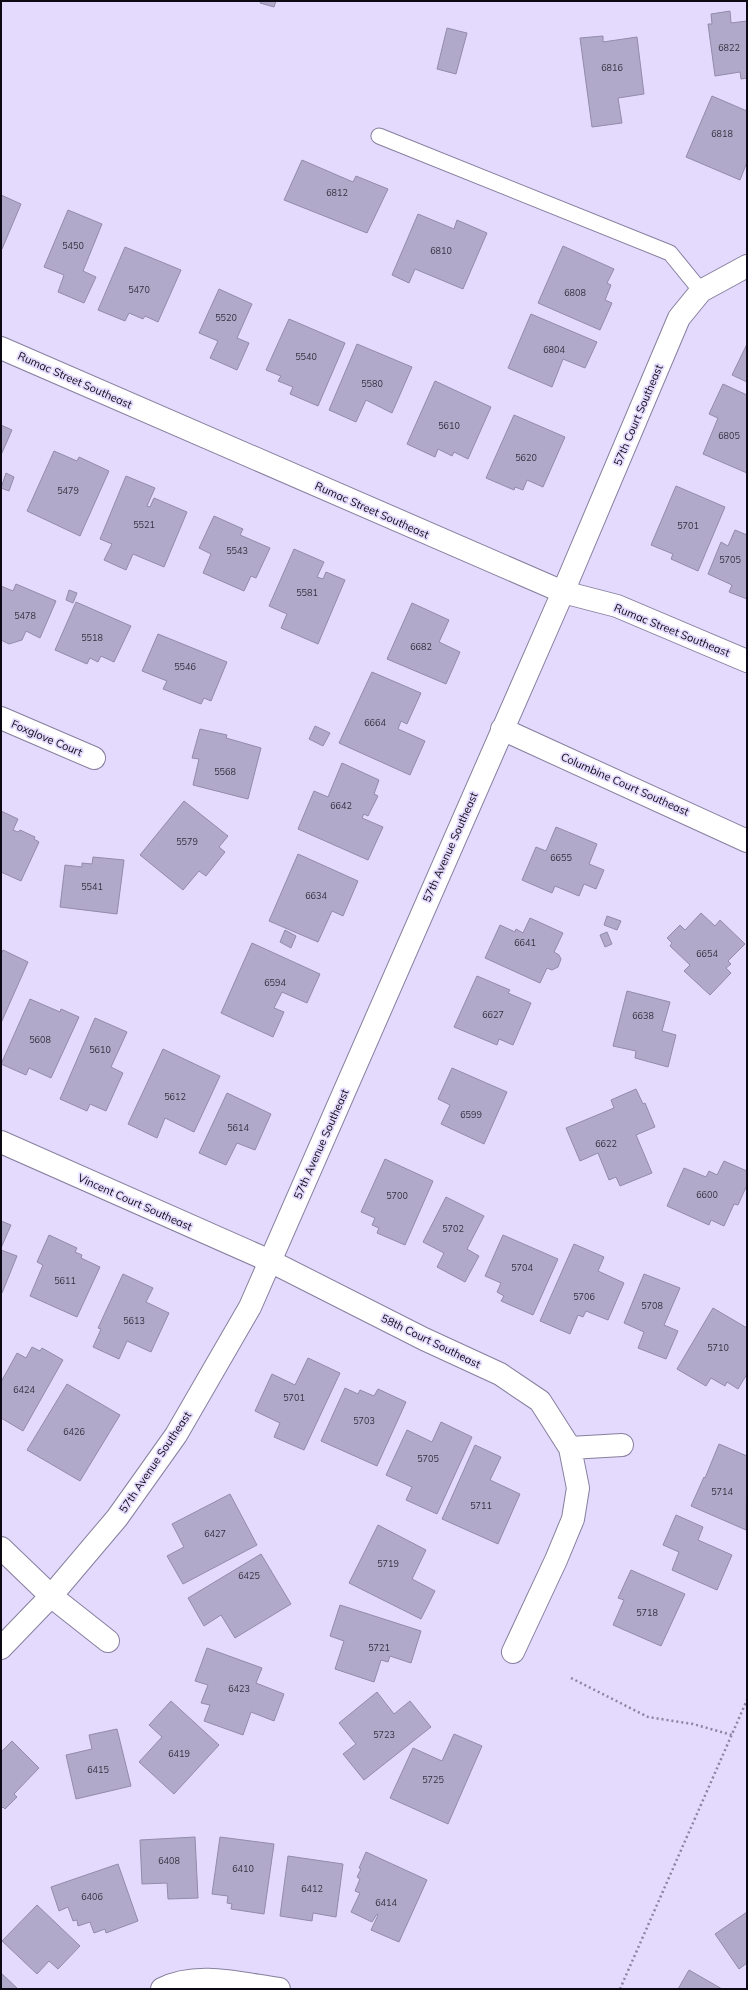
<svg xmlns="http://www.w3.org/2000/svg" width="748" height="1990" font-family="Mulish,sans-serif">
<rect width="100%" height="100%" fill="#e3dafd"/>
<path fill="#b1a9c9" stroke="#938baa" d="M261,1H276L274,7L260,3Z
M730,11L731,23L747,21V78L741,79L740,72L715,76L708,24H712L711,14Z
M447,28L467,33L456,74L437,69Z
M603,36V42L637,37L644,94L618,98L622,123L592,127L580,38Z
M712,96L747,111V162L740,180L686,157Z
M302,160L353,182L356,176L388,189L367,233L284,200Z
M1,195L21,204L2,249H1Z
M68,210L102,224L83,271L96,277L84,303L58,292L64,275L44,267Z
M418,214L454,229L457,220L487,233L463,289L415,269L409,283L392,275Z
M563,246L614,269L607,283L611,285L605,300L612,303L600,330L538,303Z
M125,247L181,270L158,322L145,316L143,319L129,313L125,321L98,310Z
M219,289L252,304L237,338L249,343L237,370L210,358L218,341L199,333Z
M531,314L597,342L585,368L563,359L552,387L508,368Z
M289,319L345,343L318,406L290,394L293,387L278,381L281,376L266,370Z
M357,344L412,367L392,413L366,400L356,422L329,410Z
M747,344V382L732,375Z
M435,381L491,407L468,459L454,452L452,456L438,449L435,457L407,444Z
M723,384L747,395V473L703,454L718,418L709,414Z
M514,415L565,437L543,487L527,480L523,490L515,487L514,490L486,478Z
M1,425L12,430L1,455Z
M54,451L77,461L79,457L109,471L80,536L27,511Z
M6,473L14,477L9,491L1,488Z
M126,476L155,488L147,506L150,507L154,498L187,512L164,567L133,554L126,570L104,560L112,544L100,539Z
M676,486L725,507L698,571L671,559L673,554L651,545Z
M214,516L243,529L240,535L270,548L256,578L251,576L244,591L203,573L211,554L199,548Z
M735,530L747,535V599L729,592L732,585L708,574L721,542L728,546Z
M294,549L324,562L317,577L323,579L326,572L345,580L318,644L281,628L287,614L269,606Z
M16,584L56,601L40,638L26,631L22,640L9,644L1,640V586L13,591Z
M69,590L77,593L73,603L66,600Z
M76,602L131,626L114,662L101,656L98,662L90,658L87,664L55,650Z
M412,603L449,620L439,642L460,652L446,684L387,659Z
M158,634L227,662L211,701L204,698L201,704L163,689L167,681L142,671Z
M372,672L421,693L407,724L401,721L398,729L425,741L410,775L339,743Z
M315,726L330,733L323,746L309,739Z
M200,729L227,735L226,738L261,748L248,799L193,785L199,759L192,758Z
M342,763L379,780L374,794L378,796L368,816L364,814L362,818L383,827L368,860L298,829L314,791L328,797Z
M184,801L228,836L219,847L225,852L206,876L199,871L183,890L140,855Z
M1,811L18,819L13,830L18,832L20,830L35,837L34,839L39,842L21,881L1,872Z
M556,827L597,844L589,864L604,870L596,889L584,884L579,896L555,886L552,893L522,880L536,847L546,851Z
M298,854L358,881L343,916L332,911L318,942L269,921Z
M93,857L124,860L117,914L60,907L65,865L82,867V863L92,864Z
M701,913L715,926L720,920L745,944L728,961L731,964L726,968L731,973L710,995L684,971L690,965L670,946L672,943L667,938L680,925L685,930Z
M607,916L621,921L617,930L604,925Z
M530,918L563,933L554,952L559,955L561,959L558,967L552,970L547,968L540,983L485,958L500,925L515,932L516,929L523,933Z
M285,930L296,936L291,948L280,942Z
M607,932L612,944L605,947L600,935Z
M252,943L320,974L307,1003L282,992L274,1008L284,1012L273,1037L221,1013Z
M3,950L28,962L1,1023V954Z
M477,976L510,990L508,993L531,1003L513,1045L499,1039L497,1045L454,1027Z
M627,991L670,1002L662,1031L676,1035L668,1067L635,1058L636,1051L613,1046Z
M30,999L60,1012L61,1009L79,1017L51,1078L29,1068L26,1075L1,1064Z
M95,1018L127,1032L111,1067L123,1073L106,1111L90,1104L87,1111L60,1099Z
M163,1049L220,1076L194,1132L165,1118L157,1138L128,1124Z
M452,1068L507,1092L484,1144L441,1124L450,1105L438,1099Z
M636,1089L643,1104L645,1103L655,1127L636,1135L652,1173L620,1186L616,1177L609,1180L598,1153L580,1161L566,1128L614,1108L611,1100Z
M227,1093L271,1114L255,1150L237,1143L226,1165L199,1153Z
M385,1159L433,1181L405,1245L377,1233L379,1228L372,1225L375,1218L361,1212Z
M724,1161L747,1171V1185L738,1205L734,1204L724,1226L711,1220L709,1225L667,1206L684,1168L706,1177L709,1171L717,1175Z
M446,1197L484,1216L467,1249L479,1256L465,1282L437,1267L444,1253L423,1242Z
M1,1221L11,1225L1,1248Z
M49,1235L77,1248L75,1252L82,1255L81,1258L100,1267L77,1317L30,1296L43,1265L37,1262Z
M503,1235L558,1259L533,1315L501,1301L504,1296L497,1292L501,1283L485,1276Z
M574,1244L604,1257L598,1271L624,1283L608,1320L586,1311L583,1317L578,1315L570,1334L540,1321Z
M1,1250L17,1256L2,1293H1Z
M123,1274L153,1288L146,1302L169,1313L151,1352L127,1341L119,1359L93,1347L101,1329L98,1328Z
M644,1274L680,1288L664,1325L678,1331L666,1359L638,1348L644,1332L624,1323Z
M713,1308L747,1328V1374L738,1389L727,1382L725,1386L711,1378L706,1386L677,1369Z
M32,1347L40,1351L42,1348L63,1360L23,1431L1,1418V1382L17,1353L26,1358Z
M308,1358L340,1373L304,1450L274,1437L280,1423L255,1411L272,1374L295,1385Z
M67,1384L120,1415L80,1481L27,1450Z
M345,1388L358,1394L360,1390L374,1396L378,1389L406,1402L377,1466L321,1441Z
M441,1422L472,1437L437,1514L406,1500L412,1487L386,1475L407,1430L432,1442Z
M719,1444L747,1456L746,1530L691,1506L704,1477L705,1478Z
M475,1445L501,1457L490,1480L520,1494L498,1544L442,1519Z
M230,1494L257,1545L183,1584L167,1556L184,1547L172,1524Z
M676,1515L703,1527L698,1540L732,1555L717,1590L672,1570L679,1552L663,1545Z
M378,1525L426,1550L412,1579L435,1591L421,1619L349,1583Z
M261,1554L291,1604L235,1638L221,1615L204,1626L188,1598Z
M631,1570L685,1594L661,1646L613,1625L624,1600L618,1598Z
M340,1605L421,1631L411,1663L390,1656L388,1662L381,1660L374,1682L335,1669L344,1641L330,1636Z
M207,1648L262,1668L256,1683L284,1694L274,1721L251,1712L243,1735L204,1721L210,1705L201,1703L208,1685L195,1681Z
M377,1692L394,1714L410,1701L431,1727L364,1780L343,1754L356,1744L339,1723Z
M171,1701L219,1745L174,1794L139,1762L162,1737L149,1725Z
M117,1729L131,1786L76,1799L66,1755L92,1749L89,1735Z
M454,1734L482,1746L448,1824L390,1798L413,1748L442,1761Z
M12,1741L39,1768L14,1794L17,1797L5,1809L3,1807L1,1809V1752Z
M195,1837L198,1898L168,1899L167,1883L142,1884L140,1840Z
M220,1837L274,1844L264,1914L231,1909L232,1904L227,1903L228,1896L212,1894Z
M366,1852L427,1880L399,1942L371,1930L378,1915L377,1914L372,1922L351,1912L360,1893L355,1891L360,1879L357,1877L361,1869L359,1868Z
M288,1856L343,1864L336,1917L313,1913L312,1921L280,1916Z
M118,1864L138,1921L106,1933L105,1929L94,1933L90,1922L78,1926L77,1920L73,1921L68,1907L59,1911L51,1887Z
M37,1905L80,1946L58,1969L49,1961L37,1974L2,1941Z
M747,1912V1963L739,1969L715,1934Z
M689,1970L722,1989H678Z
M1,1973L18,1989H1Z"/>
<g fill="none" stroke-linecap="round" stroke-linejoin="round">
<defs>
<path id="service" d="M379,136L670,253L701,291"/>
<path id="minor" d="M1,348L563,592L617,606L747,661
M1,718L94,758
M502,729L747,841
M1,1142L270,1261L424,1339L500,1374L540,1401L570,1448L578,1488L573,1519L556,1560L513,1652
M570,1448L622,1445
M1,1548L51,1596L108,1641
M1,1648L51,1596L117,1518L176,1435L250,1307L563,592L679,318L701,291L747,266
M162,1989C197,1971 242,1984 279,1989"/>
</defs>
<use href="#service" stroke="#877f9e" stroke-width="17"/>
<use href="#minor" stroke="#877f9e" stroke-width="24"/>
<path stroke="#8c859f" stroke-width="2.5" stroke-dasharray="2 3" stroke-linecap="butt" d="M571,1678L648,1717L693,1724L732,1735
M620,1989L747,1700"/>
<use href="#service" stroke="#fff" stroke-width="15"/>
<use href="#minor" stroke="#fff" stroke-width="22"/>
</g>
<g text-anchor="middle" stroke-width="3.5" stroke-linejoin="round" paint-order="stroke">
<g font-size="9" fill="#353141">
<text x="729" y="51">6822</text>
<text x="612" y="71">6816</text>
<text x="722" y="137">6818</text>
<text x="337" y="196">6812</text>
<text x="73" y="249">5450</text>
<text x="441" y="254">6810</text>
<text x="139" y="293">5470</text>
<text x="575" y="296">6808</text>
<text x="226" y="321">5520</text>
<text x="554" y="353">6804</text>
<text x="306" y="360">5540</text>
<text x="372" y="387">5580</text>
<text x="449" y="429">5610</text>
<text x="729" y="439">6805</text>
<text x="526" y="461">5620</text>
<text x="68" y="494">5479</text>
<text x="144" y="528">5521</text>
<text x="688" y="529">5701</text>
<text x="237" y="554">5543</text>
<text x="730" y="563">5705</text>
<text x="307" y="596">5581</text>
<text x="25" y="619">5478</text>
<text x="92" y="641">5518</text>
<text x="421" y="650">6682</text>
<text x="185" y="670">5546</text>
<text x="375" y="726">6664</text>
<text x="225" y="775">5568</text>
<text x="341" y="809">6642</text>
<text x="187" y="845">5579</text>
<text x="561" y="861">6655</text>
<text x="92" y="890">5541</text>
<text x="316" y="899">6634</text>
<text x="525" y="946">6641</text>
<text x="707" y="957">6654</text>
<text x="275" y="986">6594</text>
<text x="493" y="1018">6627</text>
<text x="643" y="1019">6638</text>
<text x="40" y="1043">5608</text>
<text x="100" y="1053">5610</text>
<text x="175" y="1100">5612</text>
<text x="471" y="1118">6599</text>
<text x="238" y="1131">5614</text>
<text x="606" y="1147">6622</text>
<text x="707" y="1198">6600</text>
<text x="397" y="1199">5700</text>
<text x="453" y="1232">5702</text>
<text x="522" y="1271">5704</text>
<text x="65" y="1284">5611</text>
<text x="584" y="1300">5706</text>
<text x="652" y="1309">5708</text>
<text x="134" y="1324">5613</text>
<text x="718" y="1351">5710</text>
<text x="24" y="1393">6424</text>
<text x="294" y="1401">5701</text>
<text x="364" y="1424">5703</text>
<text x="74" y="1435">6426</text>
<text x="428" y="1462">5705</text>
<text x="722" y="1495">5714</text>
<text x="481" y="1509">5711</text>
<text x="215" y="1537">6427</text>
<text x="388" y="1567">5719</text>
<text x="249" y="1579">6425</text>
<text x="647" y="1616">5718</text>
<text x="379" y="1651">5721</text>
<text x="239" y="1692">6423</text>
<text x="384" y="1738">5723</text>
<text x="179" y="1757">6419</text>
<text x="98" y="1773">6415</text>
<text x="433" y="1783">5725</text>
<text x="169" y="1864">6408</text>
<text x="243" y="1872">6410</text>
<text x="312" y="1892">6412</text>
<text x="92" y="1900">6406</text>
<text x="386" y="1906">6414</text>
</g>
<g font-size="11" fill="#0c0914" stroke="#e3dafd">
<text transform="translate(75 380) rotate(24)" y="4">Rumac Street Southeast</text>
<text transform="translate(638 415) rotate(-67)" y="4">57th Court Southeast</text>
<text transform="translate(372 510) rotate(24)" y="4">Rumac Street Southeast</text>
<text transform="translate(672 630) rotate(22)" y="4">Rumac Street Southeast</text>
<text transform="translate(47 738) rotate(23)" y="4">Foxglove Court</text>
<text transform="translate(625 784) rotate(24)" y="4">Columbine Court Southeast</text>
<text transform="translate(450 847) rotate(-66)" y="4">57th Avenue Southeast</text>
<text transform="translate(321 1144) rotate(-66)" y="4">57th Avenue Southeast</text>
<text transform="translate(135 1202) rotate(24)" y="4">Vincent Court Southeast</text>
<text transform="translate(431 1341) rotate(26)" y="4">58th Court Southeast</text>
<text transform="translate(155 1462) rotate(-56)" y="4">57th Avenue Southeast</text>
</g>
</g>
<rect width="748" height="1990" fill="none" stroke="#0c0914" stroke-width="4"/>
</svg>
